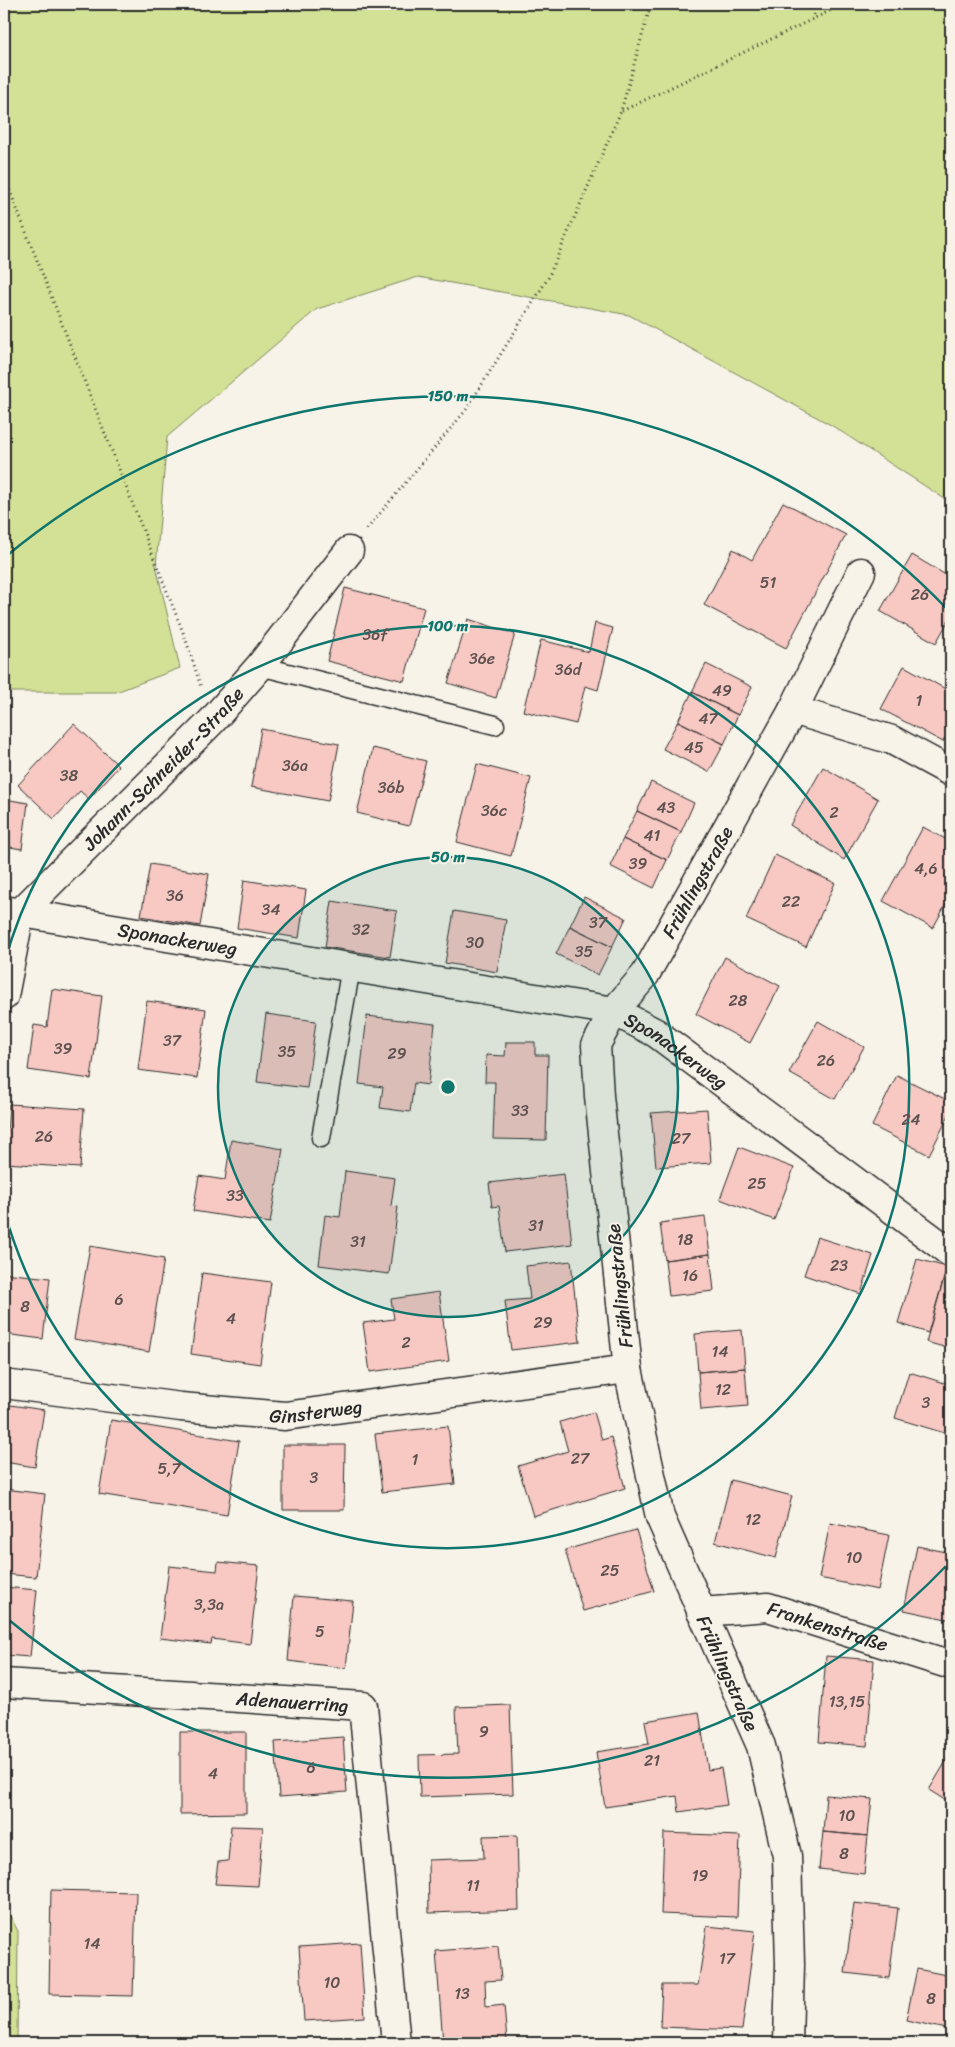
<svg xmlns="http://www.w3.org/2000/svg" width="955" height="2047" font-family="Sriracha,sans-serif">
<rect width="100%" height="100%" fill="#f7f3e8"/>
<filter id="ink" filterUnits="userSpaceOnUse"><feTurbulence type="fractalNoise" baseFrequency=".02" numOctaves="2"/><feDisplacementMap in="SourceGraphic" scale="10" xChannelSelector="R" yChannelSelector="G"/><feConvolveMatrix kernelMatrix="1 2 1 2 8 2 1 2 1" color-interpolation-filters="sRGB"/></filter>
<g filter="url(#ink)">
<path fill="#d2e195" stroke="#7e8660" d="M4,4H951V503L831,425L629,315L418,277L317,309L167,437L156,566L180,668L116,692H4Z
M4,1905L18,1931L17,2043H4Z"/>
<path fill="#f8c8c3" stroke="#2b2b2b" d="M783,502L846,535L786,648L704,605L733,549L752,560Z
M912,555L951,578V616L936,643L880,611Z
M345,588L424,608L404,681L327,661Z
M468,619L515,634L496,698L448,683Z
M595,623L613,628L598,690L585,686L576,724L523,711L541,640L589,652Z
M706,664L752,687L738,715L692,692Z
M904,666L951,692V727L943,742L881,709Z
M692,692L738,715L724,744L678,721Z
M678,721L724,744L709,772L663,749Z
M74,724L119,766L89,799L80,791L54,819L18,785Z
M261,729L339,744L328,801L251,787Z
M373,748L426,761L409,826L357,813Z
M477,764L531,778L511,856L457,842Z
M823,767L878,799L844,860L790,825Z
M651,782L694,803L681,832L637,811Z
M4,799L28,803L22,849L4,846Z
M637,811L681,832L667,860L623,839Z
M923,827L951,842V895L933,928L883,901Z
M623,839L667,860L654,888L610,866Z
M775,855L835,883L806,947L746,919Z
M150,864L209,874L200,926L141,916Z
M244,880L306,890L299,938L237,928Z
M584,897L626,918L612,947L570,926Z
M332,901L397,911L390,957L325,947Z
M454,911L506,920L497,972L445,963Z
M570,926L612,947L598,975L556,954Z
M725,957L780,986L750,1043L696,1014Z
M52,989L102,996L91,1079L28,1070L34,1025L47,1027Z
M147,1001L206,1009L197,1078L138,1070Z
M266,1014L316,1021L307,1088L257,1082Z
M367,1016L435,1024L428,1085L414,1083L410,1112L380,1108L383,1087L359,1084Z
M818,1021L864,1047L835,1099L789,1073Z
M506,1042H535V1055H548L546,1140L493,1139L495,1082H485L486,1055L505,1056Z
M897,1075L951,1102V1111L929,1155L872,1126Z
M9,1104L84,1109L80,1168L5,1163Z
M707,1109L711,1163L656,1167L651,1113Z
M231,1140L283,1149L270,1223L193,1211L199,1176L225,1180Z
M739,1147L794,1168L774,1220L720,1199Z
M345,1171L395,1178L391,1206L398,1207L389,1274L319,1265L325,1215L340,1217Z
M564,1174L572,1244L505,1252L499,1206L492,1207L489,1183Z
M705,1217L710,1254L665,1260L660,1223Z
M817,1237L873,1255L861,1294L804,1275Z
M90,1246L164,1259L149,1352L74,1339Z
M710,1254L714,1291L669,1296L665,1260Z
M917,1259L947,1267L928,1333L898,1323Z
M571,1261L580,1342L511,1350L505,1301L530,1299L526,1266Z
M4,1273L50,1278L43,1339L4,1334Z
M202,1273L271,1282L260,1364L191,1354Z
M944,1278L951,1280V1349L926,1342Z
M439,1292L449,1361L370,1372L363,1323L394,1319L391,1299Z
M742,1330L745,1368L698,1372L695,1334Z
M745,1368L748,1406L701,1410L698,1372Z
M909,1372L951,1385V1435L895,1418Z
M4,1404L44,1410L35,1467L4,1462Z
M594,1412L602,1440L611,1437L625,1488L533,1516L518,1466L568,1451L560,1422Z
M111,1420L239,1441L227,1515L99,1494Z
M448,1426L455,1484L382,1492L375,1434Z
M283,1445H345L344,1510H283Z
M731,1480L792,1496L776,1558L715,1542Z
M4,1489L45,1494L36,1577L4,1574Z
M830,1523L889,1535L878,1590L819,1578Z
M636,1530L654,1591L583,1611L565,1550Z
M917,1546L951,1553V1620L904,1610Z
M218,1562L259,1566L250,1644L212,1639L211,1644L160,1638L169,1566L217,1571Z
M4,1587L37,1590L30,1657L4,1655Z
M294,1596L353,1601L346,1668L288,1661Z
M826,1656L874,1660L867,1746L819,1742Z
M510,1705L513,1794L420,1797L419,1755L458,1754L456,1707Z
M699,1712L708,1770L721,1768L727,1805L679,1812L677,1796L605,1807L596,1752L649,1744L645,1721Z
M180,1732H246V1813L180,1814Z
M343,1737L347,1792L279,1797L275,1742Z
M951,1753V1804L929,1790Z
M826,1795L872,1799L868,1836L823,1832Z
M231,1826L263,1827L258,1886L215,1884L218,1862L228,1861Z
M823,1832L868,1836L864,1874L819,1869Z
M664,1833L740,1836L737,1917L661,1914Z
M517,1835L519,1910L429,1913L428,1860L484,1858L483,1836Z
M51,1890L136,1892L133,1996L49,1994Z
M854,1903L898,1908L889,1978L845,1973Z
M707,1926L755,1931L742,2030L660,2027L662,1985H698Z
M360,1943L365,2017L304,2021L299,1947Z
M498,1946L501,1980L485,1981L486,2007L504,2005L507,2041L443,2043L436,1951Z
M917,1969L951,1976V2030L906,2020Z"/>
<g fill="none" stroke-linecap="round" stroke-linejoin="round">
<defs>
<path id="service" d="M260,666L495,725
M321,1138L351,967"/>
<g id="minor">
<path d="M793,710L892,740L951,772"/>
<path id="s1" d="M4,910L614,1011L656,1033L951,1253"/>
<path id="s2" d="M4,996L20,913L212,721L260,666L349,551"/>
<path id="s3" d="M4,1384L181,1407L285,1416L628,1369"/>
<path id="s4" d="M701,1612L768,1607L951,1665"/>
<path id="s5" d="M4,1683L363,1706L396,2043"/>
<path id="s6" d="M788,2043L790,1964L787,1856L761,1746L660,1517L628,1369L599,1096L596,1045L614,1011L645,975L793,710L861,572"/>
</g>
</defs>
<use href="#service" stroke="#2b2b2b" stroke-width="21"/>
<use href="#minor" stroke="#2b2b2b" stroke-width="31"/>
<path stroke="#2b2b2b" stroke-width="3" stroke-dasharray="1 4" stroke-linecap="butt" d="M813,4L814,17
M622,111L844,4
M4,176L186,640L201,687
M367,529L466,410L548,278L621,111L651,4"/>
<use href="#service" stroke="#f7f3e8" stroke-width="18"/>
<use href="#minor" stroke="#f7f3e8" stroke-width="28"/>
</g>
</g>
<circle cx="448" cy="1087" r="230" fill="#0f766e" fill-opacity=".12"/>
<g fill="none" stroke="#0f766e" stroke-width="2.5">
<circle cx="448" cy="1087" r="230"/>
<path d="M4 964A461 461 0 1 1 4 1210"/>
<path d="M949 1563A691 691 0 0 1 4 1616M4 558A691 691 0 0 1 949 611"/>
</g>
<g text-anchor="middle" stroke-width="4" stroke-linejoin="round" paint-order="stroke">
<g font-size="16" fill="#5e5251">
<text x="768" y="588">51</text>
<text x="920" y="600">26</text>
<text x="375" y="640">36f</text>
<text x="482" y="664">36e</text>
<text x="568" y="675">36d</text>
<text x="722" y="696">49</text>
<text x="919" y="706">1</text>
<text x="708" y="724">47</text>
<text x="694" y="753">45</text>
<text x="295" y="771">36a</text>
<text x="69" y="781">38</text>
<text x="391" y="793">36b</text>
<text x="666" y="813">43</text>
<text x="494" y="816">36c</text>
<text x="834" y="818">2</text>
<text x="652" y="841">41</text>
<text x="638" y="869">39</text>
<text x="926" y="874">4,6</text>
<text x="175" y="901">36</text>
<text x="791" y="907">22</text>
<text x="271" y="915">34</text>
<text x="598" y="928">37</text>
<text x="361" y="935">32</text>
<text x="475" y="948">30</text>
<text x="584" y="957">35</text>
<text x="738" y="1006">28</text>
<text x="172" y="1046">37</text>
<text x="63" y="1054">39</text>
<text x="287" y="1057">35</text>
<text x="397" y="1059">29</text>
<text x="826" y="1066">26</text>
<text x="520" y="1116">33</text>
<text x="911" y="1125">24</text>
<text x="44" y="1142">26</text>
<text x="681" y="1144">27</text>
<text x="757" y="1189">25</text>
<text x="235" y="1201">33</text>
<text x="536" y="1231">31</text>
<text x="685" y="1245">18</text>
<text x="358" y="1247">31</text>
<text x="839" y="1271">23</text>
<text x="690" y="1281">16</text>
<text x="119" y="1305">6</text>
<text x="25" y="1312">8</text>
<text x="231" y="1324">4</text>
<text x="543" y="1328">29</text>
<text x="406" y="1348">2</text>
<text x="720" y="1357">14</text>
<text x="723" y="1395">12</text>
<text x="926" y="1408">3</text>
<text x="580" y="1464">27</text>
<text x="415" y="1465">1</text>
<text x="169" y="1474">5,7</text>
<text x="314" y="1483">3</text>
<text x="753" y="1525">12</text>
<text x="854" y="1563">10</text>
<text x="610" y="1576">25</text>
<text x="209" y="1610">3,3a</text>
<text x="320" y="1637">5</text>
<text x="847" y="1707">13,15</text>
<text x="484" y="1737">9</text>
<text x="652" y="1766">21</text>
<text x="311" y="1773">6</text>
<text x="213" y="1779">4</text>
<text x="847" y="1821">10</text>
<text x="844" y="1859">8</text>
<text x="700" y="1881">19</text>
<text x="473" y="1891">11</text>
<text x="92" y="1949">14</text>
<text x="727" y="1964">17</text>
<text x="332" y="1988">10</text>
<text x="462" y="1999">13</text>
<text x="931" y="2004">8</text>
</g>
<g font-size="19" fill="#2b2b2b" stroke="#f7f3e8">
<text dy="7" stroke="none"><textPath href="#s2" startOffset="288">Johann-Schneider-Straße</textPath></text>
<text dy="7" stroke="none"><textPath href="#s6" startOffset="1220">Frühlingstraße</textPath></text>
<text dy="7" stroke="none"><textPath href="#s1" startOffset="176">Sponackerweg</textPath></text>
<text dy="7" stroke="none"><textPath href="#s1" startOffset="692">Sponackerweg</textPath></text>
<text transform="translate(619 1286) rotate(-96)" y="7">Frühlingstraße</text>
<text dy="7" stroke="none"><textPath href="#s3" startOffset="314">Ginsterweg</textPath></text>
<text dy="7" stroke="none"><textPath href="#s4" startOffset="130">Frankenstraße</textPath></text>
<text transform="translate(728 1673) rotate(66)" y="7">Frühlingstraße</text>
<text dy="7" stroke="none"><textPath href="#s5" startOffset="289">Adenauerring</textPath></text>
</g>
</g>
<circle cx="448" cy="1087" r="8" fill="#0f766e" stroke="#f7f3e8" stroke-width="2.5"/>
<g font-size="15" text-anchor="middle" font-weight="bold" fill="#0f766e" stroke="#f7f3e8" stroke-width="4" stroke-linejoin="round" paint-order="stroke">
<text x="448" y="401">150 m</text>
<text x="448" y="631">100 m</text>
<text x="448" y="862">50 m</text>
</g>
<rect width="955" height="2047" fill="none" stroke="#f7f3e8" stroke-width="20"/>
<rect x="10" y="10" width="935" height="2027" fill="none" stroke="#2b2b2b" stroke-width="2" filter="url(#ink)"/>
</svg>
